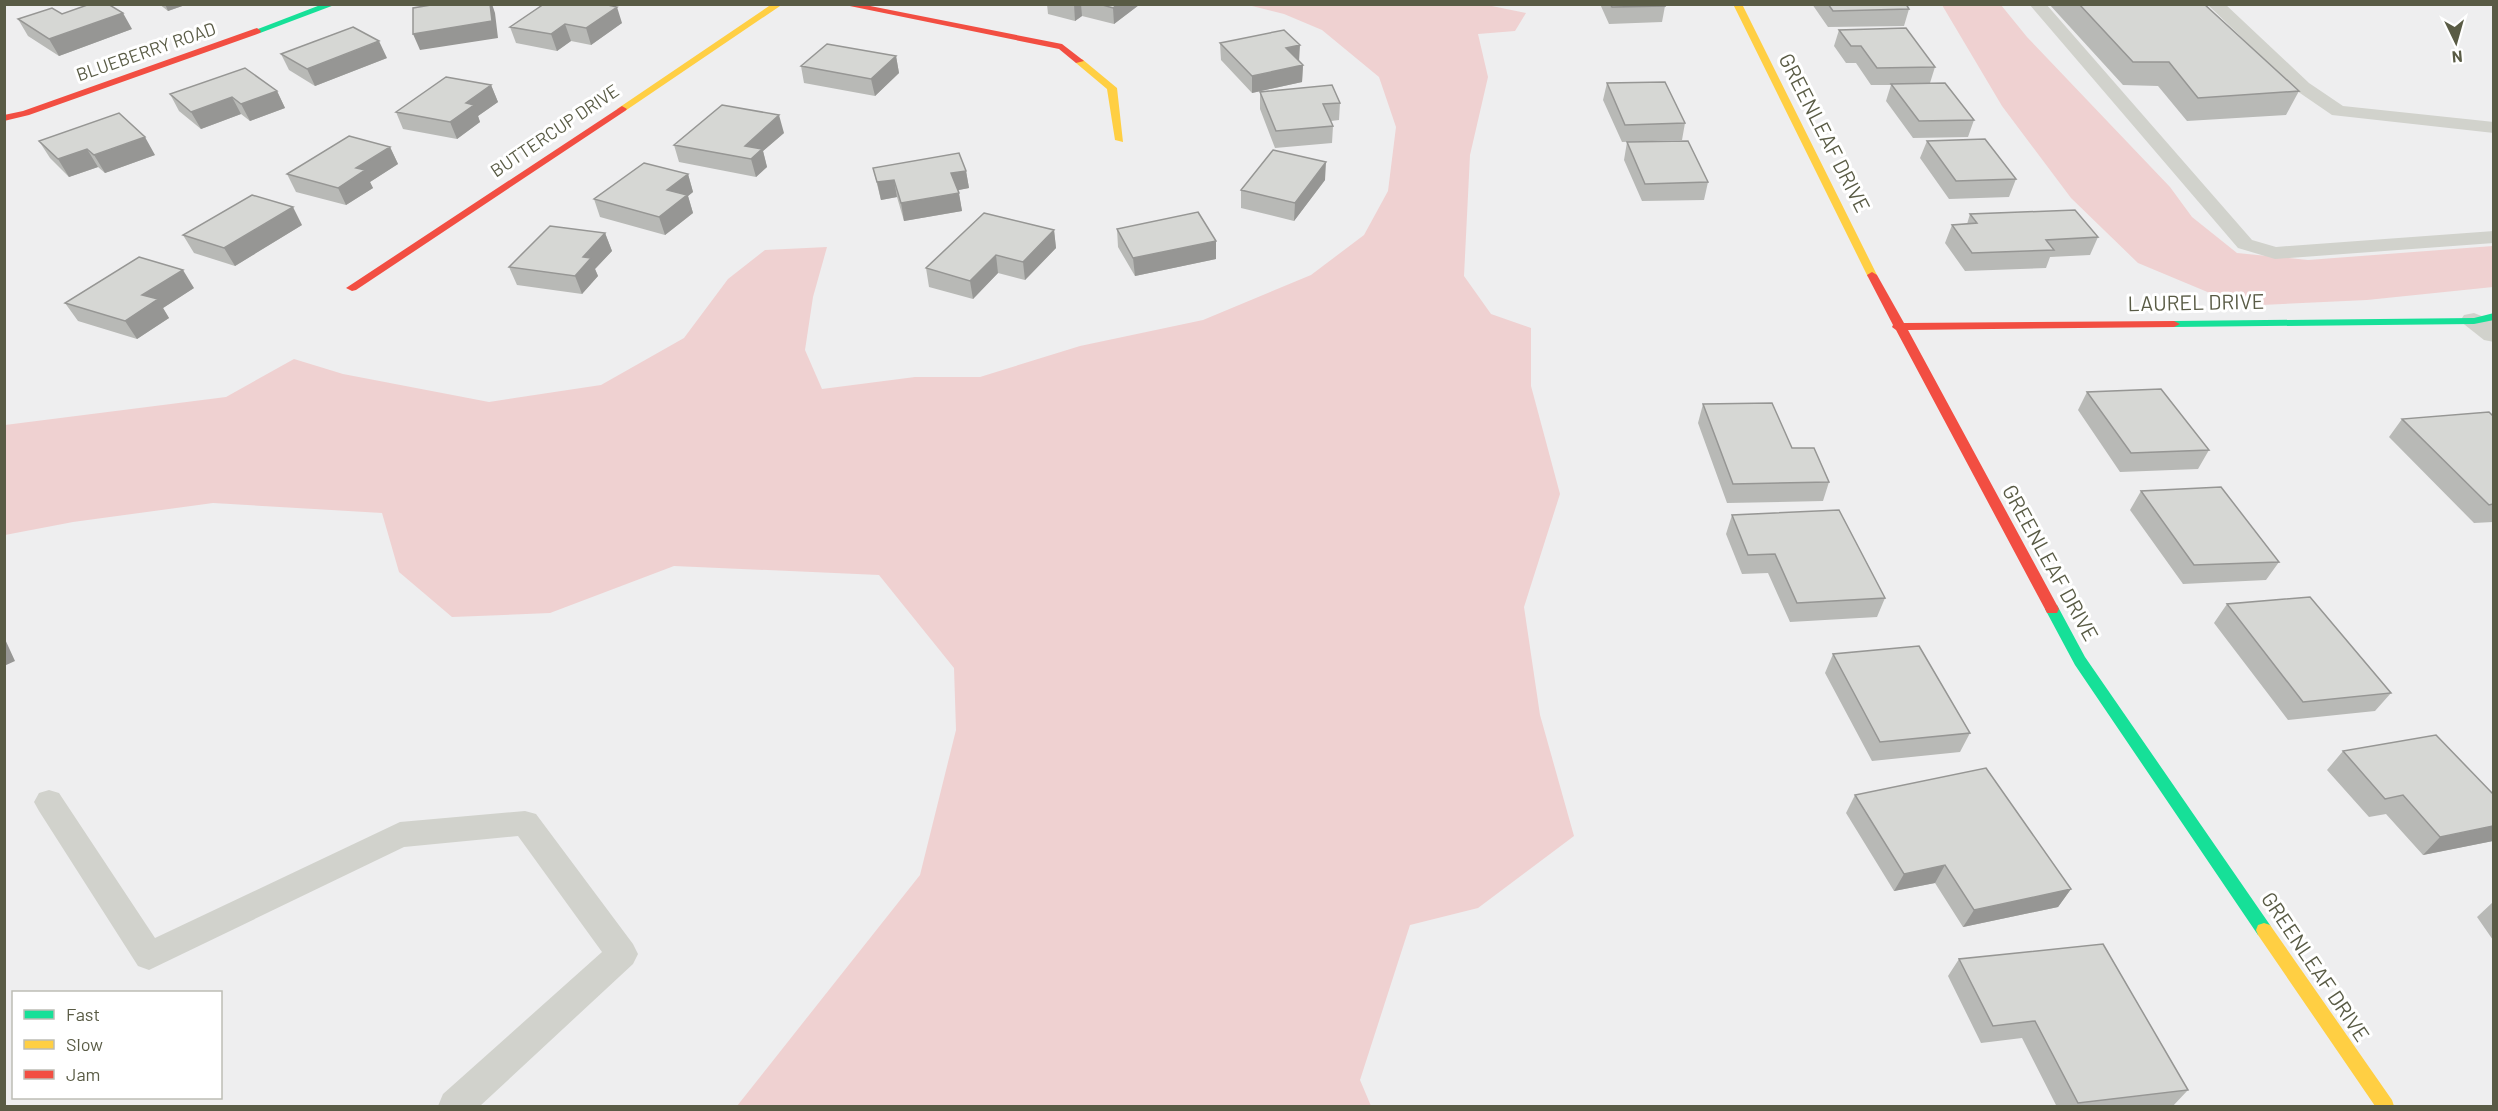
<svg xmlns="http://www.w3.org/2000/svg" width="2498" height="1111" font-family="Barlow,sans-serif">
<rect width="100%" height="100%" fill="#eeeeef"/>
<path fill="#efd1d1" d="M1482,4L1526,13L1515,31L1478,34L1488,77L1470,155L1464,276L1491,314L1531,328V386L1560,494L1524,607L1540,715L1574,836L1478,908L1410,925L1360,1080L1371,1106H737L920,875L956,730L954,668L879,575L674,566L550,613L452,617L399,572L382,513L213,503L73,522L5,535V425L226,397L294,359L343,374L489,402L601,385L684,338L728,279L765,250L827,247L813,297L805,350L822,389L915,377H980L1080,346L1203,320L1311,275L1364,235L1388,191L1396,127L1379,77L1322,30L1284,14L1248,5Z
M1942,5H2001L2027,37L2170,187L2192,217L2237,253L2308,260L2493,246V287L2367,300L2241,306L2138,263L2071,198L2002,106Z"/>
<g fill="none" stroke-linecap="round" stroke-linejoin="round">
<path fill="#d1d2cc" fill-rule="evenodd" d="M2029,4H2046L2252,240L2276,247L2494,231V243L2275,259L2238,248Z
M2207,4H2225L2309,83L2343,106L2494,122V133L2332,115L2297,91Z
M49,790L59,793L155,938L400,822L525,811L536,814L633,944L638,954L633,964L480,1106H438L443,1094L602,952L518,836L404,847L149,970L138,966L39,811L34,802L39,793Z"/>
<path fill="#d1d2cc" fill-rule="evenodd" d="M2474,313L2494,321V342L2484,340L2460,321L2464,315Z"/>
<path fill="#16e098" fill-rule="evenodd" d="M323,4H337L260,33L253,31Z
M2494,313V320L2474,324L2174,327L2168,324L2174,321L2474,318Z
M2052,604L2057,605L2085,657L2270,925L2272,930L2270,935L2264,937L2258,935L2075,665L2045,609L2047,605Z"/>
<path fill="#ffcf43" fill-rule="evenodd" d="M772,4H783L625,111L617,109Z
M1733,4H1742L1877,275L1876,277H1868L1867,275Z
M1076,59H1082L1117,88L1123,142L1115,140L1107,89L1076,63Z
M2264,923L2270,925L2392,1100L2394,1106H2375L2258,935L2256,930L2258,925Z"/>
<path fill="#f24e42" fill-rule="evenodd" d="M840,4H860L1062,44L1084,61L1076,63L1059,49Z
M257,28L261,31L260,33L29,115L4,121V115L23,111Z
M622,106L627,109L625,111L356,290L352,291L346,288Z
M1872,272L1877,275L1904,323L2174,321L2180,324L2174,327L1908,330L2059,609L2057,613H2047L2045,609L1896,330L1892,327L1893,325L1867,275Z"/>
</g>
<path fill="#b8b9b6" d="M159,4H188L168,11Z
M544,4L622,23L591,45L571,41L557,51L516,43L510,27Z
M1047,4H1139V5L1114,24L1082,16L1075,21L1048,14Z
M1600,4H1664L1665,6L1662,22L1609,24Z
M1812,4H1906L1909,9L1904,26L1828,27Z
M2049,4H2204L2299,91L2286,115L2187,121L2158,86L2123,85Z
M62,14L132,29L59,56L28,36L18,19Z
M1839,30L1935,67L1930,83L1974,120L1968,137L1913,138L1886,101L1891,85H1871L1856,63H1846L1834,46Z
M1220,43L1299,61L1303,65L1302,82L1252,93L1221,60Z
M281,54L387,58L315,86L289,70Z
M896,56L899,73L875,96L804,83L801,66Z
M1607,83L1685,123L1682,140L1622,142L1603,100Z
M491,85L498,102L478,116L480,122L457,139L403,129L396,112Z
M277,91L285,108L250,121L241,114L201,129L179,111L170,94Z
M1260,92L1340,103L1339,120L1331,121L1333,126L1332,143L1275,148L1260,109Z
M784,133L763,151L767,167L756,177L679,162L674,145Z
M39,141L155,155L105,173L98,167L69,177L50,158Z
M1927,141L2016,179L2009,197L1949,199L1920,158Z
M1627,142L1708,182L1704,200L1642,201L1624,160Z
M390,147L398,164L370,182L373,188L346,205L296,192L287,174Z
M873,168L966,171L969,188L958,190L962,211L904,221L897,197L881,200Z
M688,174L693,192L688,196L693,213L665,235L600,217L594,199Z
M1325,180L1294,221L1241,208V190Z
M1970,214L2098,237L2090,255L2050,257L2046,268L1965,271L1945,243L1952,225L1967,224Z
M302,225L235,266L194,253L183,235Z
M1117,229L1216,259L1135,276L1118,247Z
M1054,230L1056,248L1025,280L998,273L973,299L929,287L926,268Z
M605,233L612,251L595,269L598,276L582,294L517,285L509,267Z
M194,288L163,308L169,318L137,339L78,321L65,303Z
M2087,392L2209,450L2198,469L2120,472L2078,410Z
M1703,404L1792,448L1829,482L1823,501L1727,503L1698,423Z
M2493,416V522L2474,523L2389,437L2402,419Z
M2141,491L2279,562L2266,580L2183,584L2130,510Z
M1732,515L1885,598L1877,617L1790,622L1768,573L1742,574L1726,534Z
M2227,604L2391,693L2375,711L2288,720L2214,623Z
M1833,654L1970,733L1960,752L1872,761L1825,673Z
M2343,751L2493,794V841L2423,855L2386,814L2369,817L2327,770Z
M1855,795L2071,889L2058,907L1963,927L1935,883L1894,891L1846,813Z
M2493,902V940L2477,917Z
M1959,959L2188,1090L2172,1107H2057L2022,1038L1981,1043L1948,976Z"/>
<path fill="#969694" d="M165,4H188L168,11Z
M490,4H492L495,13L498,38L420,50L413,34Z
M1074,4H1081L1082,16L1075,21Z
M1118,4H1139V5L1114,24L1113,8Z
M617,7L622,23L591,45L586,28Z
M123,13L132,29L59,56L49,39Z
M565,24L571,41L557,51L551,34Z
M379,41L387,58L315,86L307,69Z
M1300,45L1299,62L1286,48Z
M896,56L899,73L875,96L871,79Z
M1303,65L1302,82L1252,93V76Z
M491,85L498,102L478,116L480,122L457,139L450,122L466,103Z
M277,91L285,108L250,121L241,104Z
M232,97L241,114L201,129L191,112Z
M779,115L784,133L763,151L767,167L756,177L751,159L745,146Z
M145,137L155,155L105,173L94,155Z
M390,147L398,164L370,182L373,188L346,205L338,188L356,168Z
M87,149L98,167L69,177L58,159Z
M1326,162L1325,180L1294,221L1295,203Z
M966,171L969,188L954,191L951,173Z
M688,174L693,192L688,196L693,213L665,235L659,217L667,190Z
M894,180L897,197L881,200L877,182Z
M959,193L962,211L904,221L901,203Z
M293,207L302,225L235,266L224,248Z
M1054,230L1056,248L1025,280L1023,262Z
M605,233L612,251L595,269L598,276L582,294L575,276L583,257Z
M1216,241V259L1135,276L1133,258Z
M996,255L998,273L973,299L970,281Z
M183,270L194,288L163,308L169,318L137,339L125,321L142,295Z
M4,637L15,661L4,666Z
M2493,826V841L2423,855L2440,837Z
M1945,865L1935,883L1894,891L1904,874Z
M2071,889L2058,907L1963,927L1974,910Z"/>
<path fill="#d6d7d4" stroke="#969694" stroke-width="1.5" d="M90,4H108L123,13L49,39L18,19L52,8L62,14Z
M437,4H490L492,21L413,34V8Z
M544,4H603L617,7L586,28L565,24L551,34L510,27Z
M1099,4H1118L1113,8Z
M1610,4H1664L1665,6L1612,7Z
M1828,4H1906L1909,9L1833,11Z
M2079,4H2204L2299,91L2198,98L2169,62H2133Z
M353,27L379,41L307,69L281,54Z
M1906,28L1935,67L1877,68L1861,46H1851L1839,30Z
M1284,30L1300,45L1286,48L1303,65L1252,76L1220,43Z
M827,44L896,56L871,79L801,66Z
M245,68L277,91L241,104L232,97L191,112L170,94Z
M446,77L491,85L466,103L474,105L450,122L396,112Z
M1665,82L1685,123L1625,125L1607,83Z
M1945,83L1974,120L1919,121L1891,84Z
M1332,85L1340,103L1323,104L1333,126L1276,131L1260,92Z
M722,105L779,115L745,146L762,149L751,159L674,145Z
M119,113L145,137L94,155L87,149L58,159L39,141Z
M349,136L390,147L356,168L365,170L338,188L287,174Z
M1985,139L2016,179L1956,181L1927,141Z
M1688,141L1708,182L1645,184L1627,142Z
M1273,150L1326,162L1295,203L1241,190Z
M959,153L966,171L951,173L959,193L901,203L894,180L877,182L873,168Z
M644,163L688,174L667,190L687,195L659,217L594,199Z
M252,195L293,207L224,248L183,235Z
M2075,210L2098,237L2046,240L2054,250L1972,253L1952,225L1977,223L1970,214Z
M1198,212L1216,241L1133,258L1117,229Z
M984,213L1054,230L1023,262L996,255L970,281L926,268Z
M550,226L605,233L583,257L591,258L575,276L509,267Z
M139,257L183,270L142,295L158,299L125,321L65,303Z
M2161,389L2209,450L2131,453L2087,392Z
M1772,403L1792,448H1814L1829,482L1733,484L1703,404Z
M2489,412L2493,416V504L2489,505L2402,419Z
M2221,487L2279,562L2194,565L2141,491Z
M1839,510L1885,598L1797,603L1775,554L1748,555L1732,515Z
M2310,597L2391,693L2303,702L2227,604Z
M1919,646L1970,733L1880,742L1833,654Z
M2436,735L2493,794V826L2440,837L2403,795L2385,799L2343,751Z
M1986,768L2071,889L1974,910L1945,865L1904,874L1855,795Z
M2103,944L2188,1090L2078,1103L2035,1021L1993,1026L1959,959Z"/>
<g text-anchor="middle" stroke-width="6" stroke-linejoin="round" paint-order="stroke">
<g font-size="18" fill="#595b45" stroke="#fff">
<text transform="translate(146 52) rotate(-19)" y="6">BLUEBERRY ROAD</text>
<text transform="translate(555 131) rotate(-34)" y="6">BUTTERCUP DRIVE</text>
</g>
<g font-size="21" fill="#595b45" stroke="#fff">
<text transform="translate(1824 133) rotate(63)" y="7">GREENLEAF DRIVE</text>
<text transform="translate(2196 303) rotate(-1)" y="7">LAUREL DRIVE</text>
<text transform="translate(2050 563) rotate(61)" y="7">GREENLEAF DRIVE</text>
<text transform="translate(2315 967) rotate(56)" y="7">GREENLEAF DRIVE</text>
</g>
</g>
<rect width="2498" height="1111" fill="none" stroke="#595b45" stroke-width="12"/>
<rect x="12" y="991" width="210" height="108" fill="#ffffff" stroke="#bdbdb5" stroke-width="1.5"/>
<rect x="24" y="1010" width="30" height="9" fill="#16e098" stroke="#bdbdb5" stroke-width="1.5"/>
<text x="66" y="1021" font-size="18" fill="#595b45">Fast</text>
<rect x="24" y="1040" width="30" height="9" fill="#ffcf43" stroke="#bdbdb5" stroke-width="1.5"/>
<text x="66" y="1051" font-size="18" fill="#595b45">Slow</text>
<rect x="24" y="1070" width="30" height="9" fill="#f24e42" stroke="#bdbdb5" stroke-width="1.5"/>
<text x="66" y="1081" font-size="18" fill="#595b45">Jam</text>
<g transform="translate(2456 42) rotate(175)" stroke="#ffffff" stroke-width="4.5" paint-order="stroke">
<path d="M0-4.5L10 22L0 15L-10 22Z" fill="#595b45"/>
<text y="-9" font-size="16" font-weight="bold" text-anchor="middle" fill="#595b45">N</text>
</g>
</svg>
